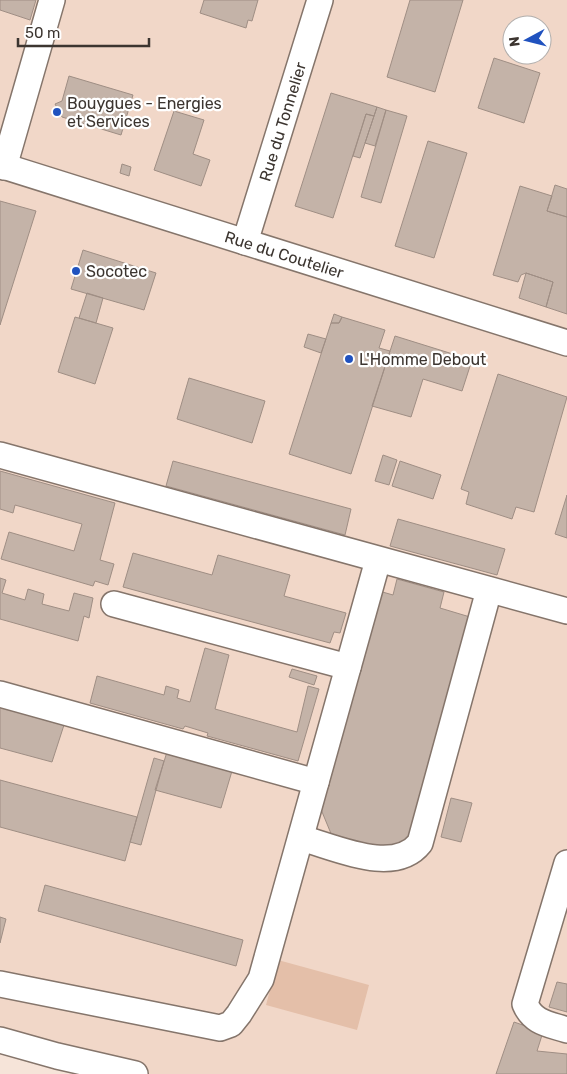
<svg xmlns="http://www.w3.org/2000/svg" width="567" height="1074" font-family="Rubik,sans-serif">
<rect width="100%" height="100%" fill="#f6e4d9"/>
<path fill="#f1d7c8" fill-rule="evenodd" d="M0,0H567V1074H91L0,1051ZM512,25H542V55H512Z"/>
<path fill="#e4bfa9" d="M278,960L369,985L357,1030L266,1005Z"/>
<path fill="#c4b3a8" stroke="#9f8e84" d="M0,0H36L30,20L0,10Z
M204,0H258L252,21L248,20L246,28L200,13Z
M410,0H463L435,92L387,77Z
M494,58L540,73L524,123L478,108Z
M69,76L133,95L121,135L62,117L55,104L62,101Z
M331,93L377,107L374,116L366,114L333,218L295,206Z
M377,107L386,110L375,146L365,143Z
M386,110L407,116L381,203L361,197Z
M174,111L204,120L193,154L210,160L201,186L154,170Z
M366,114L374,116L360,158L353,156Z
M428,141L467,153L434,258L395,246Z
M122,164L131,167L129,176L120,173Z
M555,185L567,189V217L547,211Z
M520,186L552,196L547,211L567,217V314L546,307L553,282L526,273L521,275L518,282L493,275Z
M0,201L36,211L0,325Z
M83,250L156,273L144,310L71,289Z
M526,273L553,282L546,307L519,298Z
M87,293L103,298L96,323L79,318Z
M334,314L342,317L339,323H331Z
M75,317L113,328L95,384L58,372Z
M342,317L385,330L379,348L390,351L351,474L289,454L331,323H339Z
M308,334L326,339L321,353L304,347Z
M395,336L472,360L462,391L423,379L411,417L372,406Z
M498,374L567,397L534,512L516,507L512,519L466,504L469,492L461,489Z
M189,378L265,401L252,443L177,419Z
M383,455L397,460L389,485L375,481Z
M173,461L351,509L345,535L166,486Z
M400,461L441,475L433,499L392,486Z
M0,471L115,503L100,560L114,564L108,585L95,581L93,586L1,559L9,532L74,551L82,524L15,505L13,513L0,509Z
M567,495V538L555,534Z
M398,519L505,549L497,575L390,546Z
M133,553L212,575L218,555L290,575L284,596L346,613L340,633L334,632L330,643L123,587Z
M0,578L6,580L2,593L25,600L28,589L44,594L42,604L69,611L74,593L93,598L89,618L84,616L78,641L0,619Z
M397,579L444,592L440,608L470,617L411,836L388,852L332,836L320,807L379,591L393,595Z
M205,648L229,655L215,709L297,732L308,686L319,689L298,761L207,736L208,733L185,726L183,729L90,703L97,676L164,695L166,686L179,690L177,698L190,702Z
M292,669L317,676L314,685L289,677Z
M0,707L64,725L52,762L0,748Z
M167,752L232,771L221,808L155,790Z
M154,758L164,761L141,845L130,842Z
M0,780L137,817L125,861L0,827Z
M451,798L472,803L461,842L441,837Z
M45,885L243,940L236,966L38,911Z
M0,917L6,919L0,943Z
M557,982L567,984V1012L549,1007Z
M514,1022L543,1032L537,1051L567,1054V1074H496Z"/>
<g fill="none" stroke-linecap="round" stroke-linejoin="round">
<defs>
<g id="minor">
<path id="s1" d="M0,165L567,343"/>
<path d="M4,167L52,0"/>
<path id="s2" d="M245,242L320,0"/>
<path d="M0,455L567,611"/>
<path d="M114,604L348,667"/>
<path d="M0,694L316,782"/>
<path d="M301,838C335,847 394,876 420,843L489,590"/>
<path d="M567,863L525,1004C533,1023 549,1024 567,1030"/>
<path d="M0,984L220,1028L231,1024L239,1014L261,979L378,560"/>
<path d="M0,1040L57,1056L135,1074"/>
</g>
</defs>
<use href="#minor" stroke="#85756b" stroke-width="28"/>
<use href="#minor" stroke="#fff" stroke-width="25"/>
</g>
<g fill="#2052bf" stroke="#fff" stroke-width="2">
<circle cx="57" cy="112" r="5"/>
<circle cx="76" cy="271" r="5"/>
<circle cx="349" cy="359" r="5"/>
</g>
<g text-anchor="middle" stroke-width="4.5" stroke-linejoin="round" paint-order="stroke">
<g font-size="16" fill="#3c3530" stroke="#fff" text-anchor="start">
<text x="67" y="109">Bouygues - Energies<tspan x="67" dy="18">et Services</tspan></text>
<text x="86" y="277">Socotec</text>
<text x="359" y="365">L'Homme Debout</text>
</g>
<g font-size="16" fill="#3c3530" stroke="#fff">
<text dy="6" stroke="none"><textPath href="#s2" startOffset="126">Rue du Tonnelier</textPath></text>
<text dy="6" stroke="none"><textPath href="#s1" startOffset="298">Rue du Coutelier</textPath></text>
</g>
</g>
<g transform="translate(527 40) rotate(263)"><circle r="24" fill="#ffffff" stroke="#b1aeac"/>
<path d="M0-4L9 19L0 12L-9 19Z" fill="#2052bf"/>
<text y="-8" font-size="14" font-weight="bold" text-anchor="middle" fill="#3c3530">N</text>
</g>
<path d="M18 38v8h131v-8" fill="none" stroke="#3c3530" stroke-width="2.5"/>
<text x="25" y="38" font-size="15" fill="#3c3530" stroke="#ffffff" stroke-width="4" paint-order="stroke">50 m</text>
</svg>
